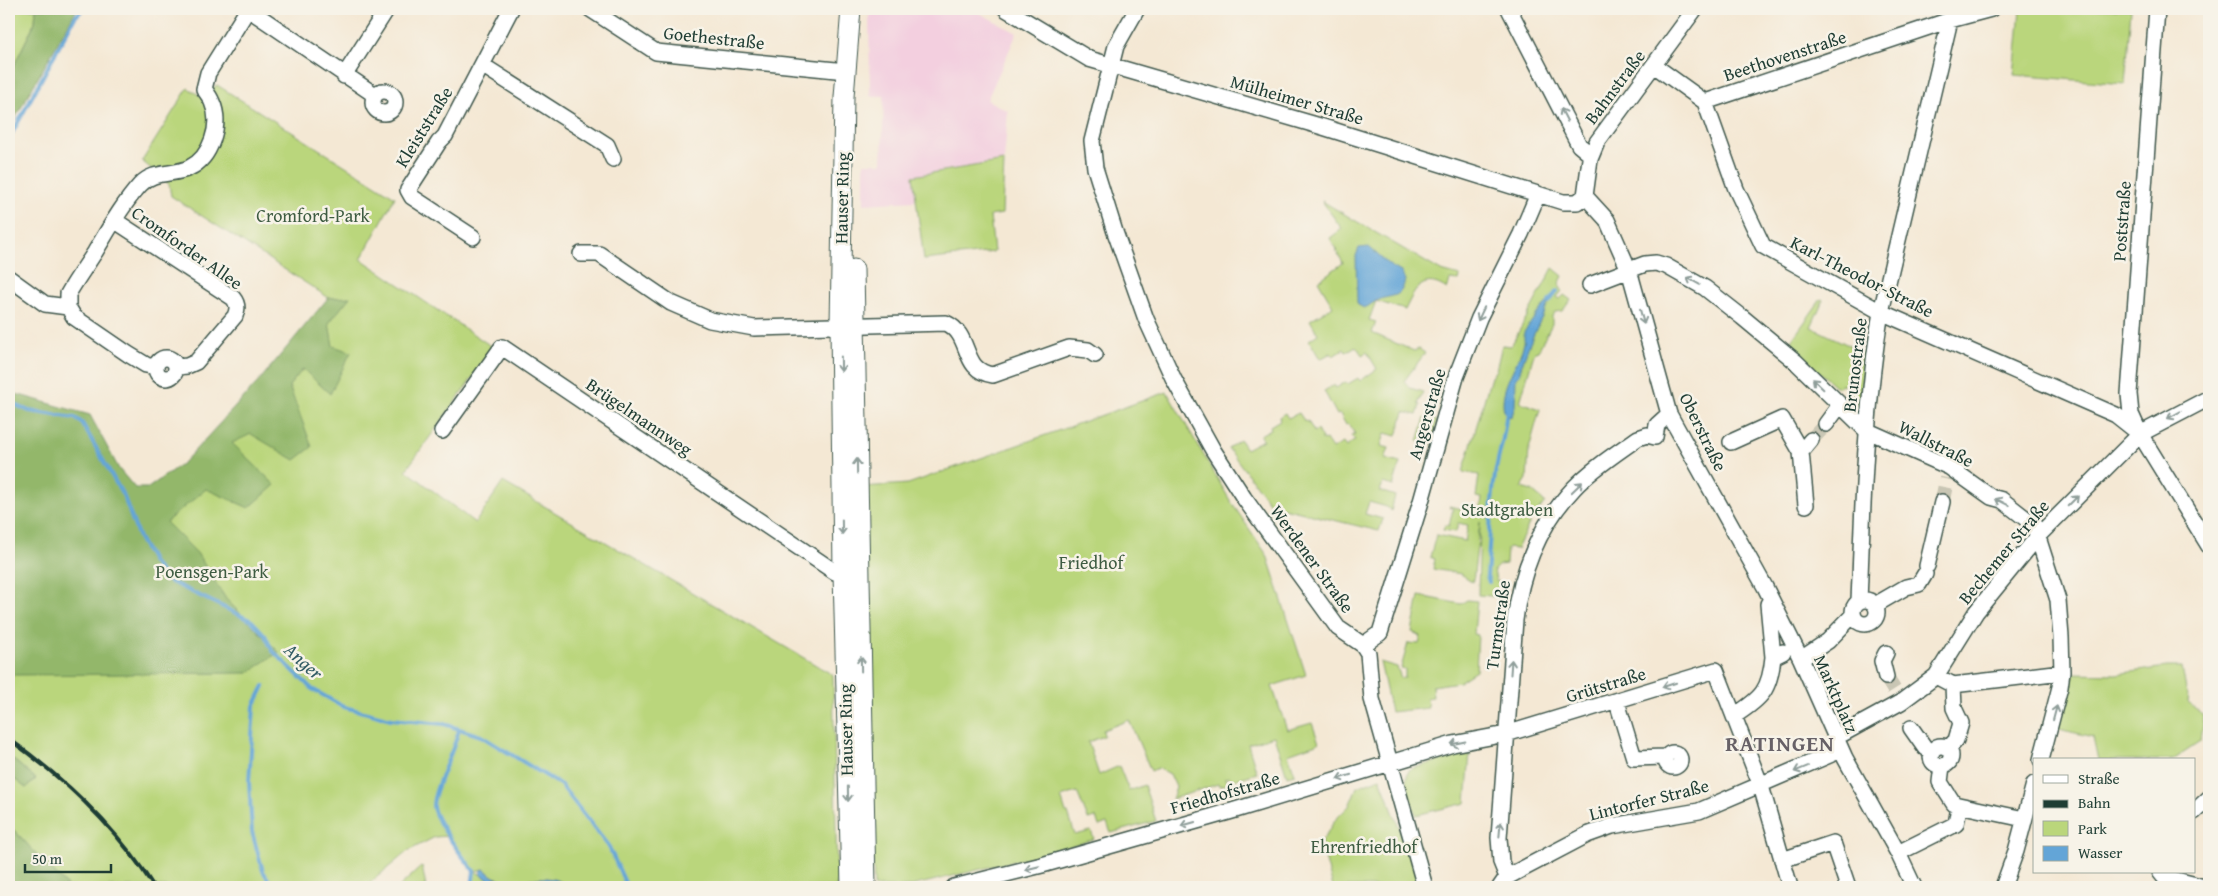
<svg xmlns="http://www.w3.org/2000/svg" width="2218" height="896" font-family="'Gentium Book Plus',serif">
<rect width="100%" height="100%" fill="#f7f3e8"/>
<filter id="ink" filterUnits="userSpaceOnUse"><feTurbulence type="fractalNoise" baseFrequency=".02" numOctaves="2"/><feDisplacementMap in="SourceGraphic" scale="10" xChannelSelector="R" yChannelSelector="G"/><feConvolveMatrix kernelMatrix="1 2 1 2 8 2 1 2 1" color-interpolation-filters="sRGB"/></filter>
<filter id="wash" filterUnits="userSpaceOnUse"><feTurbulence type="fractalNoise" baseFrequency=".0096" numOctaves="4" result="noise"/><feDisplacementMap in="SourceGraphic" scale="20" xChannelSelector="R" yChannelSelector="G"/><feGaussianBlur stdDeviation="1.12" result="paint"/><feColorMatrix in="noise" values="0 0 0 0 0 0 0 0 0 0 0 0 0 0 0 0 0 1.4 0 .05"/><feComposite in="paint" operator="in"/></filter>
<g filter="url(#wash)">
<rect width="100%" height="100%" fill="#f4e8d4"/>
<path fill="#f3cfdf" d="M869,9H972L1017,33L987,100L1008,111L1004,161L914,176L915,201L864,204V163H882L884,96H870Z"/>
<path fill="#bad67b" stroke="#6c8a58" d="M9,9H36L35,22L9,76Z
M2025,9H2131L2125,84L2014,75L2020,10Z
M217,85L395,197L361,259L494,348L406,470L475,523L503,482L833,675L837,887H569C543,867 522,888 497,878C492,877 488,872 484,869L475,871L502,887H472L474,871L449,836L435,837L408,851L365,887H68L9,825V775L26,788L36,779L9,756V398L136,498L186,464L259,385L329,298L171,196L169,184L142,161L188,88L201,96Z
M1004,161L1002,214L990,216L994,252L924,260L913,176Z
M1322,201L1441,271L1460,276L1459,281L1450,280L1447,289C1423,273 1415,289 1405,310L1376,301L1369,320L1376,322L1372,333L1414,351L1419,349L1425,353L1404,381L1410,388L1423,392L1418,404L1420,405L1417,415L1404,412L1397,436L1385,433L1381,446L1389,448L1385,459L1400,463L1393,486L1383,483L1380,491L1395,496L1391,511L1387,507L1369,502L1365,514L1383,519L1379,531L1271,505L1228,448L1240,440L1246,449L1263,440L1260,435L1271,429L1270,426L1280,420L1279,417L1285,413L1288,418L1299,413L1305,422L1308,421L1314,432L1317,430L1323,441L1326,440L1332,449L1343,443L1346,447L1355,440L1352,436L1355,434L1349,424L1346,425L1340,414L1337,415L1324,391L1334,385L1336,388L1346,382L1348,384L1358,378L1360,381L1377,369L1367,352L1362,355L1356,346L1346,352L1344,349L1333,356L1331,353L1320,359L1309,340L1318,334L1310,320L1333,306L1318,281L1343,263L1330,238L1342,229Z
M1553,268L1563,276L1559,284L1562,291L1557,297L1560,299L1564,295L1571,300L1562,311L1555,312L1552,316V324L1538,351L1535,352L1533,357L1520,402L1540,409L1529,449L1527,479L1521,488L1532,491L1545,502L1531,520L1517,549L1507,548L1506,564L1499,565L1494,570L1496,581L1505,584L1504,597L1478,595L1480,522L1473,582L1461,574L1433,569L1435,559L1430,557L1436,535L1465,541L1468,525L1458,523L1456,532L1443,530L1445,525L1449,526L1453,509L1449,506L1480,513L1482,498L1476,497L1479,475L1463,472L1491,377L1496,370L1502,345L1511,346Z
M1821,299L1823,300L1811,327L1867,354L1862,411L1846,398L1850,393L1849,386L1842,384L1837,388L1789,344Z
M1167,392L1231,502L1267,555L1306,675L1272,686L1287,730L1312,723L1319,743L1288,754L1295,774L1287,776L1274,736L1248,744L1257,773L1230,781L1229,777L1225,778L1227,784L1219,786L1218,784L1172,799L1176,787L1170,774L1158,768L1151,771L1129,720L1103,730L1104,736L1088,742L1099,775L1119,766L1129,791L1144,785L1156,821L1111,833L1107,823L1099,826L1096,817L1088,819L1077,792L1061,797L1066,813H1068L1075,835L1091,831L1094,839L1056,851L907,887H874L862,487L908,484Z
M1425,418L1437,421L1431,445L1418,441Z
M1419,596L1461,604L1467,600L1477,601L1474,634L1478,635L1476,671L1459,682L1432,686L1433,697L1427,698L1428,708L1391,712L1380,662L1397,667L1401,678H1405V669L1401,668L1408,643L1419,644L1421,636L1412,632Z
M2167,667H2182L2188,702L2203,715L2200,742L2173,760H2098L2093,737L2058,729L2071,673L2116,674Z
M1470,752L1466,803L1416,815C1412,803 1401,781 1410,769Z
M1380,778L1422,887H1333L1321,843L1335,820L1349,806L1357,787Z
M422,866L426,887H399Z"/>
<path fill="#93b76b" stroke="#597a50" d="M36,9H77L9,129V76L35,22Z
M350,297L329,323L333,346L351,352L330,394L303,369L289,386L312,447L295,460L251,434L232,443L275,485L249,508L206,489L166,522L197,553L226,599L279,652L248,673L9,675V392L90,415L119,469L135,488H148L184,462L258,382L328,298Z
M9,756L36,779L26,788L9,775Z
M9,825L68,887H9Z"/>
<path fill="#63a5d7" stroke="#417186" d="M1369,247L1389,265L1401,272L1405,280C1401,300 1392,294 1378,300C1373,302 1370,306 1364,308L1358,305L1357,302L1356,256L1359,248Z
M1548,302L1549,303C1538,325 1525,351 1519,375L1516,378L1515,406L1512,416L1506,417C1495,391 1518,367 1524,343C1525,340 1523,335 1524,332C1532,322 1538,310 1548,302Z
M484,869C488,872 492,877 497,878C522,888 543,867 569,887H551L544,884L502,887L481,875V870Z"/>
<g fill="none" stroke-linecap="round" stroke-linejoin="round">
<path stroke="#63a5d7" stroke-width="4" d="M9,139L75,17L83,9
M1549,302L1557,291
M9,402L29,411L75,418L82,423L124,497L139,538L153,563L169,581L252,621L265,635L272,650L312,689L344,707L391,719L444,724L481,736L561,785L609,847L627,887
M1489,582L1487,576C1490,542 1490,508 1495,475C1498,455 1505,437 1506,417
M264,686L254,706L249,782L252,832L263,871L273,887
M459,729C455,750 433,788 433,806C434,820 464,859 474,871L472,887"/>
</g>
</g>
<g filter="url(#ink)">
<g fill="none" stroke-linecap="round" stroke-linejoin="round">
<path stroke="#c9c6b4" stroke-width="15" stroke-dasharray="15 8" stroke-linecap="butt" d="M1811,440L1826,424
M1942,502L1947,478
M1886,677L1896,693"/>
<defs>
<path id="minor" d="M590,9L656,52L846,71
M1006,9L1089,59L1323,127L1563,202H1577L1585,196L1590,159L1597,142L1695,9
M1137,9L1116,46L1092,141L1095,168L1115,232L1146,319L1174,380L1213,450L1244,498L1338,628L1363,645L1368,653L1372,699L1425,887
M1509,9L1579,145L1591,155
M2157,9L2129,394L2131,414L2140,434L2209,546
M482,65L607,145L613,159
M1655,66L1705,102L1736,189L1763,246L1881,312L2116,415L2140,434
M344,76L387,9
M373 102a11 11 0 1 1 22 0a11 11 0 1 1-22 0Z
M1705,102L1950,20L1991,9
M1585,196L1607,220L1629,270L1669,414L1765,587L1801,659L1845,758L1898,853L1914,887
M114,220L233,298C238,304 238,309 235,316L196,362L187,366L177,367
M473,237L412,197L408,190L439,142L445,136L511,9
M581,254H599L671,303L710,320L754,328L946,323C973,335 960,371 993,375L1069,348L1088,350L1095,355
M9,278L45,304L68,307
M1590,285L1645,264L1656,263L1666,266L1705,288L1742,317L1795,361L1866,430L1949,467L1991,497L2002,500L2034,525L2058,600L2061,637L2062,672L2060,687L2041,760
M156 368a10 10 0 1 1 20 0a10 10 0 1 1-20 0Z
M156,367L146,365L128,354L74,317L68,307V294C76,280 86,266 95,252C109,229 122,205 140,185C153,170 172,176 189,168C211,158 222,124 212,102C210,97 207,93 204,89L208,73L248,9L375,95
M1826,424L1840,405
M442,431L502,347L835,572L853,575
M1731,442L1782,419L1801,452
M1806,505L1801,452L1811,440
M1927,566L1942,502
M1853 612a12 12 0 1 1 24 0a12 12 0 1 1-24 0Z
M1859,601C1863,505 1865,408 1881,312L1950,20
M1768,604L1773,657L1783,652
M1875,605L1906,587L1919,584L1925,574
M1363,645L1380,633L1420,505L1456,377L1479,318L1521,234L1538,194
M1801,659L1828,641L1853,615
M1936,676L1953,685L2062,672
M1886,677L1882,661L1886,653
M1617,702L1634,758L1665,757
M1734,716C1762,698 1770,690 1773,657
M1911,728L1925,748L1932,752
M1835,738L1901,702L1936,676L1976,612L2039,535L2140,434L2209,398
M1931 756a10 10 0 1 1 20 0a10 10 0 1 1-20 0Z
M1949,748L1956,740L1961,723L1954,708L1953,685
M1666 760a7 7 0 1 1 14 0a7 7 0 1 1-14 0Z
M1942,766L1940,782L1954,804L2024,819
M2194,812L2209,798
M1898,853L1956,824L1959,807
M1782,860L1833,843L1848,887
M2160,872L2164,877L2204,887
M1507,877L1501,862L1499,838L1515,620C1521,571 1540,524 1574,488C1592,469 1617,453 1638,438L1647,435L1655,437L1657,425L1669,414
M954,887L1042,865L1232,811L1453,744L1506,734L1716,670L1761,786L1790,887
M1500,887L1507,877L1587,835L1612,826L1699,811L1841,750
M2003,887L2016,851L2034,784"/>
<path id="major" d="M854,269L866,887
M851,887L843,573L840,325L844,97L851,9"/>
</defs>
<use href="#minor" stroke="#3f574c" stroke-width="18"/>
<use href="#major" stroke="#3f574c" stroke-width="21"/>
<use href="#minor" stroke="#fff" stroke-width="15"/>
<use href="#major" stroke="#fff" stroke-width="19"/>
<path stroke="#1f3d34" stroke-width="4" d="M9,739C65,779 117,828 154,887"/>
</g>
<defs><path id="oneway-shaft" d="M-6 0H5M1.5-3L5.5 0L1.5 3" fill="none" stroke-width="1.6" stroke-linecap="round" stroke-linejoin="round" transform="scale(1.25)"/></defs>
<g stroke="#8f9e9a">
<use href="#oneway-shaft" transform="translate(1564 115) rotate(-117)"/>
<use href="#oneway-shaft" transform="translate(1693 281) rotate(-151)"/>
<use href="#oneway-shaft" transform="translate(1481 314) rotate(115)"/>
<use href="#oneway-shaft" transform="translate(1642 317) rotate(75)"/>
<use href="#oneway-shaft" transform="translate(841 364) rotate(89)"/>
<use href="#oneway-shaft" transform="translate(1818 384) rotate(-136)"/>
<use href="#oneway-shaft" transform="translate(2174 415) rotate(151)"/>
<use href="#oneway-shaft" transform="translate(857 466) rotate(-91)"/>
<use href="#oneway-shaft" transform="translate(1577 487) rotate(-44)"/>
<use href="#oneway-shaft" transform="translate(2073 501) rotate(-45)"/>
<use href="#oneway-shaft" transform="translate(2002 502) rotate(-153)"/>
<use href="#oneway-shaft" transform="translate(842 527) rotate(89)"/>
<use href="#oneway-shaft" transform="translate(861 664) rotate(-91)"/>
<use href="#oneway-shaft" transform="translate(1511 667) rotate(-86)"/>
<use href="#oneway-shaft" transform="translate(1669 685) rotate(162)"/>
<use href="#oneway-shaft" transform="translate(2055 713) rotate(-75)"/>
<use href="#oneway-shaft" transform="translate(1458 743) rotate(168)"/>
<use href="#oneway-shaft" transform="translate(1801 769) rotate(158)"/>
<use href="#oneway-shaft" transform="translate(1344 777) rotate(163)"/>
<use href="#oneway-shaft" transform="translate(848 794) rotate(89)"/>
<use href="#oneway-shaft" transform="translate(1188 824) rotate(164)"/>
<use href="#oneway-shaft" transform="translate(1500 829) rotate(-85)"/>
<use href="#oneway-shaft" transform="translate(1032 868) rotate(166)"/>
</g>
</g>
<g text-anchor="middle" stroke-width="5" stroke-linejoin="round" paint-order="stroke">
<g font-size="18" fill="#1f3d34" stroke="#f7f3e8">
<text transform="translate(714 38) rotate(6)" y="6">Goethestraße</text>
<text transform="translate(1785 56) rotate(-18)" y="6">Beethovenstraße</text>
<text transform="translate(1615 87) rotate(-53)" y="6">Bahnstraße</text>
<text transform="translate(1297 100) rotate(16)" y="6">Mülheimer Straße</text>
<text transform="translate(424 127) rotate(-58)" y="6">Kleiststraße</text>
<text transform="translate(842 198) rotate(-89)" y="6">Hauser Ring</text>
<text transform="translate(2122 221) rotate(-86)" y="6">Poststraße</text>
<text transform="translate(187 248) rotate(35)" y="6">Cromforder Allee</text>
<text transform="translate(1862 277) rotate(27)" y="6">Karl-Theodor-Straße</text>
<text transform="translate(1855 365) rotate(-83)" y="6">Brunostraße</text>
<text transform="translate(1427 414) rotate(-74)" y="6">Angerstraße</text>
<text transform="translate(639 417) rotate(34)" y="6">Brügelmannweg</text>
<text transform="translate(1703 432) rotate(64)" y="6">Oberstraße</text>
<text transform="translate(1936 444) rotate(27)" y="6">Wallstraße</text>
<text transform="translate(2004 552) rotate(-50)" y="6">Bechemer Straße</text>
<text transform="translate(1312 559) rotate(54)" y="6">Werdener Straße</text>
<text transform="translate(1498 625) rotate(-82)" y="6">Turmstraße</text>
<text transform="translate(1606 685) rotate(-17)" y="6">Grütstraße</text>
<text transform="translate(1836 694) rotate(66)" y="6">Marktplatz</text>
<text transform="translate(846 730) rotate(-91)" y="6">Hauser Ring</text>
<text transform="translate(1225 793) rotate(-16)" y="6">Friedhofstraße</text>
<text transform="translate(1649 800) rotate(-14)" y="6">Lintorfer Straße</text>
</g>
<g font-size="18" fill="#3e5c42" stroke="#f7f3e8">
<text x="313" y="222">Cromford-Park</text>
<text x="1507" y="516">Stadtgraben</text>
<text x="1091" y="569">Friedhof</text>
<text x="212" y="578">Poensgen-Park</text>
<text x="1364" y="853">Ehrenfriedhof</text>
</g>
<g font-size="19" font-style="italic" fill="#335c65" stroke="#f7f3e8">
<text transform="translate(304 661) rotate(42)" y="7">Anger</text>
</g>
<g font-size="22" font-weight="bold" letter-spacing="1" fill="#676167" stroke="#f7f3e8">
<text x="1780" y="751">RATINGEN</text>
</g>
</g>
<rect width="2218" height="896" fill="none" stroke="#f7f3e8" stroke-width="30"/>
<rect x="2033" y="758" width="162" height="115" fill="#f7f3e8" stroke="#a1aaa0"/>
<rect x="2043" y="775" width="25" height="8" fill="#ffffff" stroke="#a1aaa0"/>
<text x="2078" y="784" font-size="15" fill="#1f3d34">Straße</text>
<rect x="2043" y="800" width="25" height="8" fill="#1f3d34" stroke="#a1aaa0"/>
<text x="2078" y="808" font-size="15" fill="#1f3d34">Bahn</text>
<rect x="2043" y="821" width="25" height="15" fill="#bad67b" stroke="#a1aaa0"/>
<text x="2078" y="834" font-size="15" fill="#1f3d34">Park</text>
<rect x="2043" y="846" width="25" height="15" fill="#63a5d7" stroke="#a1aaa0"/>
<text x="2078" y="858" font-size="15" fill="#1f3d34">Wasser</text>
<path d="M25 864v8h86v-8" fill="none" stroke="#1f3d34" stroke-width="2.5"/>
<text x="32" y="864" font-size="15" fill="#1f3d34" stroke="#f7f3e8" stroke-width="4" paint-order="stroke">50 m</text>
</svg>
